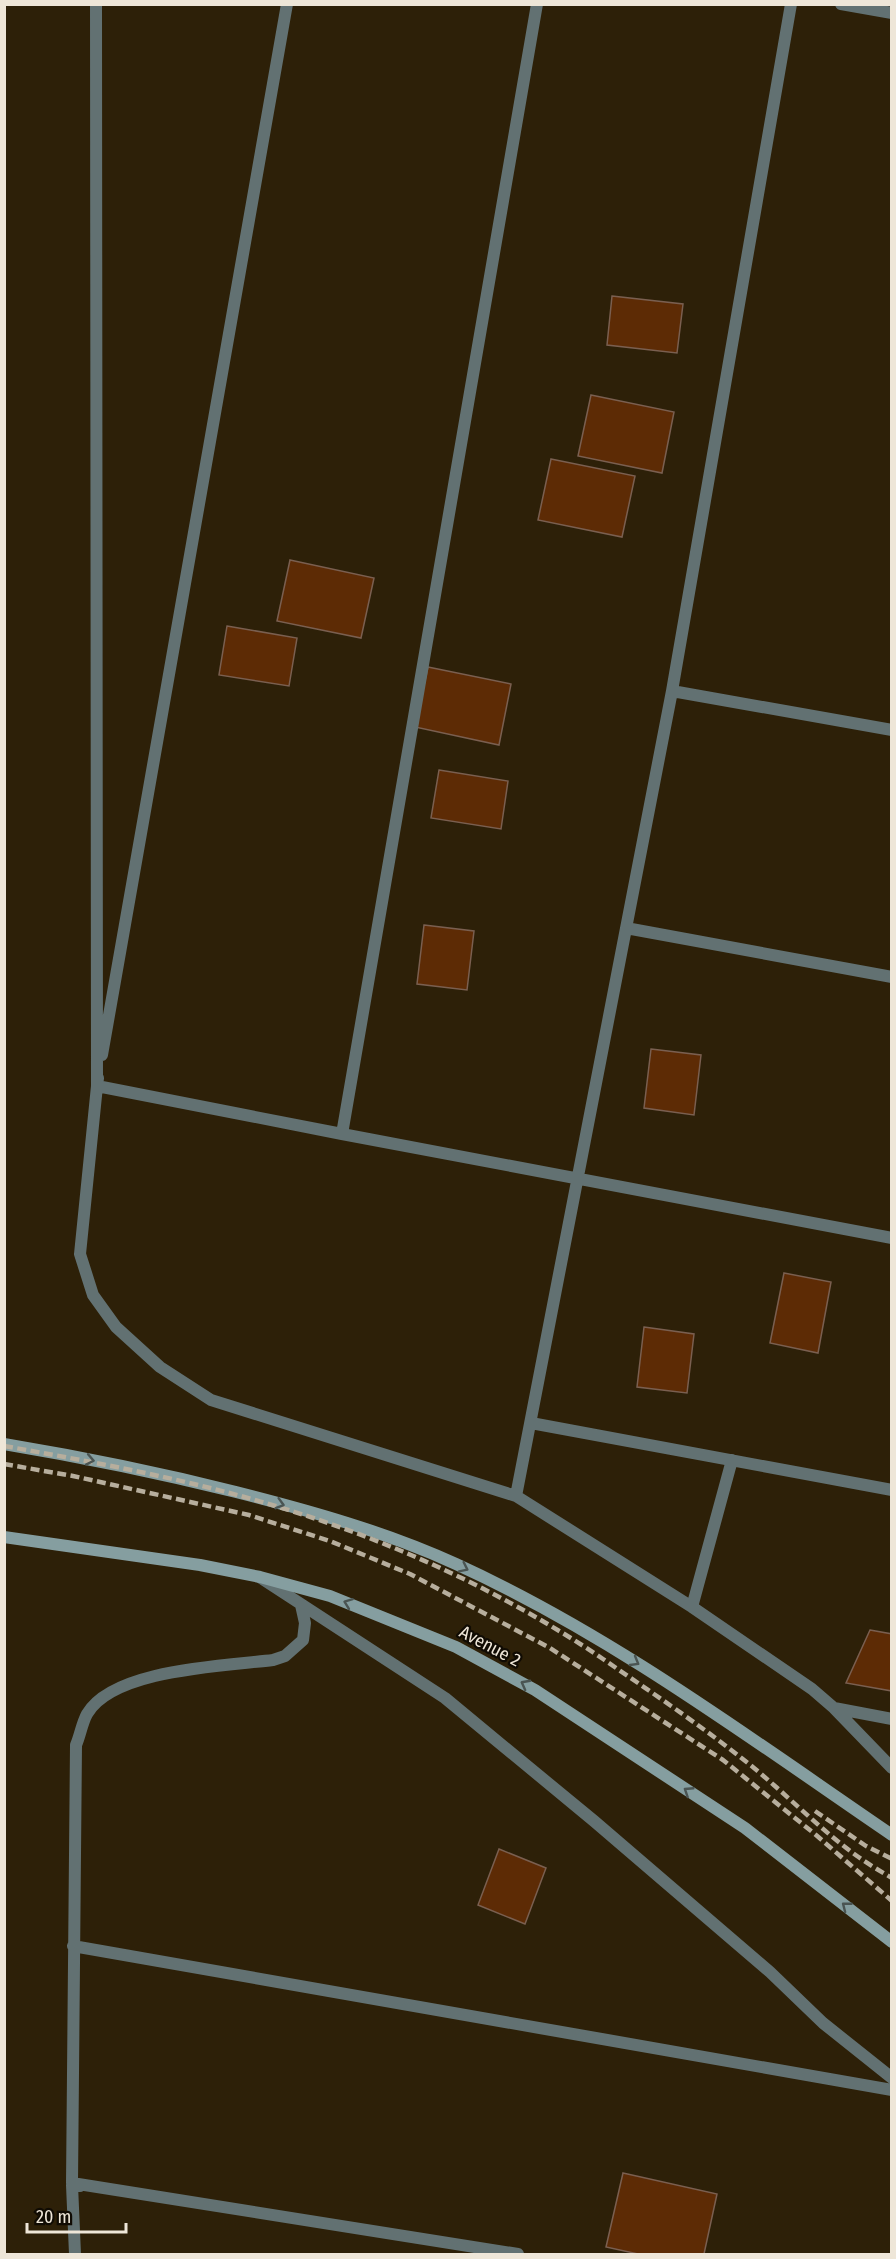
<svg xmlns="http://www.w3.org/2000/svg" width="896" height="2259" font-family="'Fira Sans Condensed',sans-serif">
<rect width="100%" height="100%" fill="#2d2008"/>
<path fill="#5d2b05" stroke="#7a5f50" stroke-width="1.5" d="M612,296L683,304L677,353L607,345Z
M591,395L674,412L662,473L578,456Z
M551,459L635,476L622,537L538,520Z
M290,560L374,578L361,638L277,621Z
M227,626L297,638L289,686L219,675Z
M428,667L511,684L499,745L415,727Z
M439,770L508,781L501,829L431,818Z
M424,925L474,931L467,990L417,984Z
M651,1049L701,1055L694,1115L644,1108Z
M784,1273L831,1282L818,1353L770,1343Z
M644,1327L694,1334L687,1393L637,1387Z
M870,1630L892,1634V1691L846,1683Z
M499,1849L546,1868L525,1924L478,1905Z
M623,2173L717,2194L704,2254H638L606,2247Z"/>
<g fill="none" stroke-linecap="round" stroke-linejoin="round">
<path stroke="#627172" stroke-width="12" d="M96,4L97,1086L80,1254L93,1295L116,1327L160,1367L211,1400L516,1496L692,1607L812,1689L834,1708L892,1768
M537,4L342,1134L892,1238
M791,4L672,691L892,730
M841,4L892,13
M626,928L892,977
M102,1055L287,4
M98,1078L97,1086L342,1134
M531,1423L892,1490
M516,1496L672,691
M261,1578L445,1698L594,1821L770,1972L823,2023L892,2078
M301,1605L305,1623L303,1640L285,1656L273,1660C225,1666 113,1669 87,1714C82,1723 80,1736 76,1745L72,2183L518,2254
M692,1607L732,1460
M834,1708L892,1719
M73,1946L892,2090
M75,2254L72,2185L80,2186"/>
<path stroke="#859ea0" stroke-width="12" d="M4,1444C82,1457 160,1473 236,1492C311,1511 386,1532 456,1564C612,1635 751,1739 892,1835
M4,1537L200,1565L260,1577L330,1596L456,1647L535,1690L745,1828L892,1942"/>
<path stroke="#b7ae9d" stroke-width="4.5" stroke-dasharray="9 4.5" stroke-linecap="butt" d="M4,1446C105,1464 207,1483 304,1515C407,1548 513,1598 603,1659C654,1694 706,1729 754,1768C789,1797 821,1830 857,1856C868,1864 880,1871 892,1878
M4,1464L73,1476L249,1515L330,1541L410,1574L550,1648L723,1760L816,1835L892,1901
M815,1811L866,1846L892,1859"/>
</g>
<defs><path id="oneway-chevron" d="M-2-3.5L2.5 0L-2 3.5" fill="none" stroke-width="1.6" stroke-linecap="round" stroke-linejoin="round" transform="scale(1.5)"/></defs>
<g stroke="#4a5452">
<use href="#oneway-chevron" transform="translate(90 1460) rotate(11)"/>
<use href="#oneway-chevron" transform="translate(280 1504) rotate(16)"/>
<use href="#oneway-chevron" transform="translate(464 1568) rotate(26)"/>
<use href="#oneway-chevron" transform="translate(348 1603) rotate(-159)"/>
<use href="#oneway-chevron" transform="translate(635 1662) rotate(30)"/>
<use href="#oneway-chevron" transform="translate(525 1684) rotate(-152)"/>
<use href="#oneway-chevron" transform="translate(688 1791) rotate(-147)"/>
<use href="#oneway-chevron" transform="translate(846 1906) rotate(-142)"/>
</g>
<g text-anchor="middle" stroke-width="4.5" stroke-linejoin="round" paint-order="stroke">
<g font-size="18" fill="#eee6d8" stroke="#100b03">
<text transform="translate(490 1646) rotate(28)" y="6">Avenue 2</text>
</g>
</g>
<rect width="896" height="2259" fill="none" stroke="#eee6d8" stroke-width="12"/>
<path d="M27 2223v9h99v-9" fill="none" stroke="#eee6d8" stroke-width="3"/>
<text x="36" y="2223" font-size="18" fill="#eee6d8" stroke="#100b03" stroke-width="4.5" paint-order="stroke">20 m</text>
</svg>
